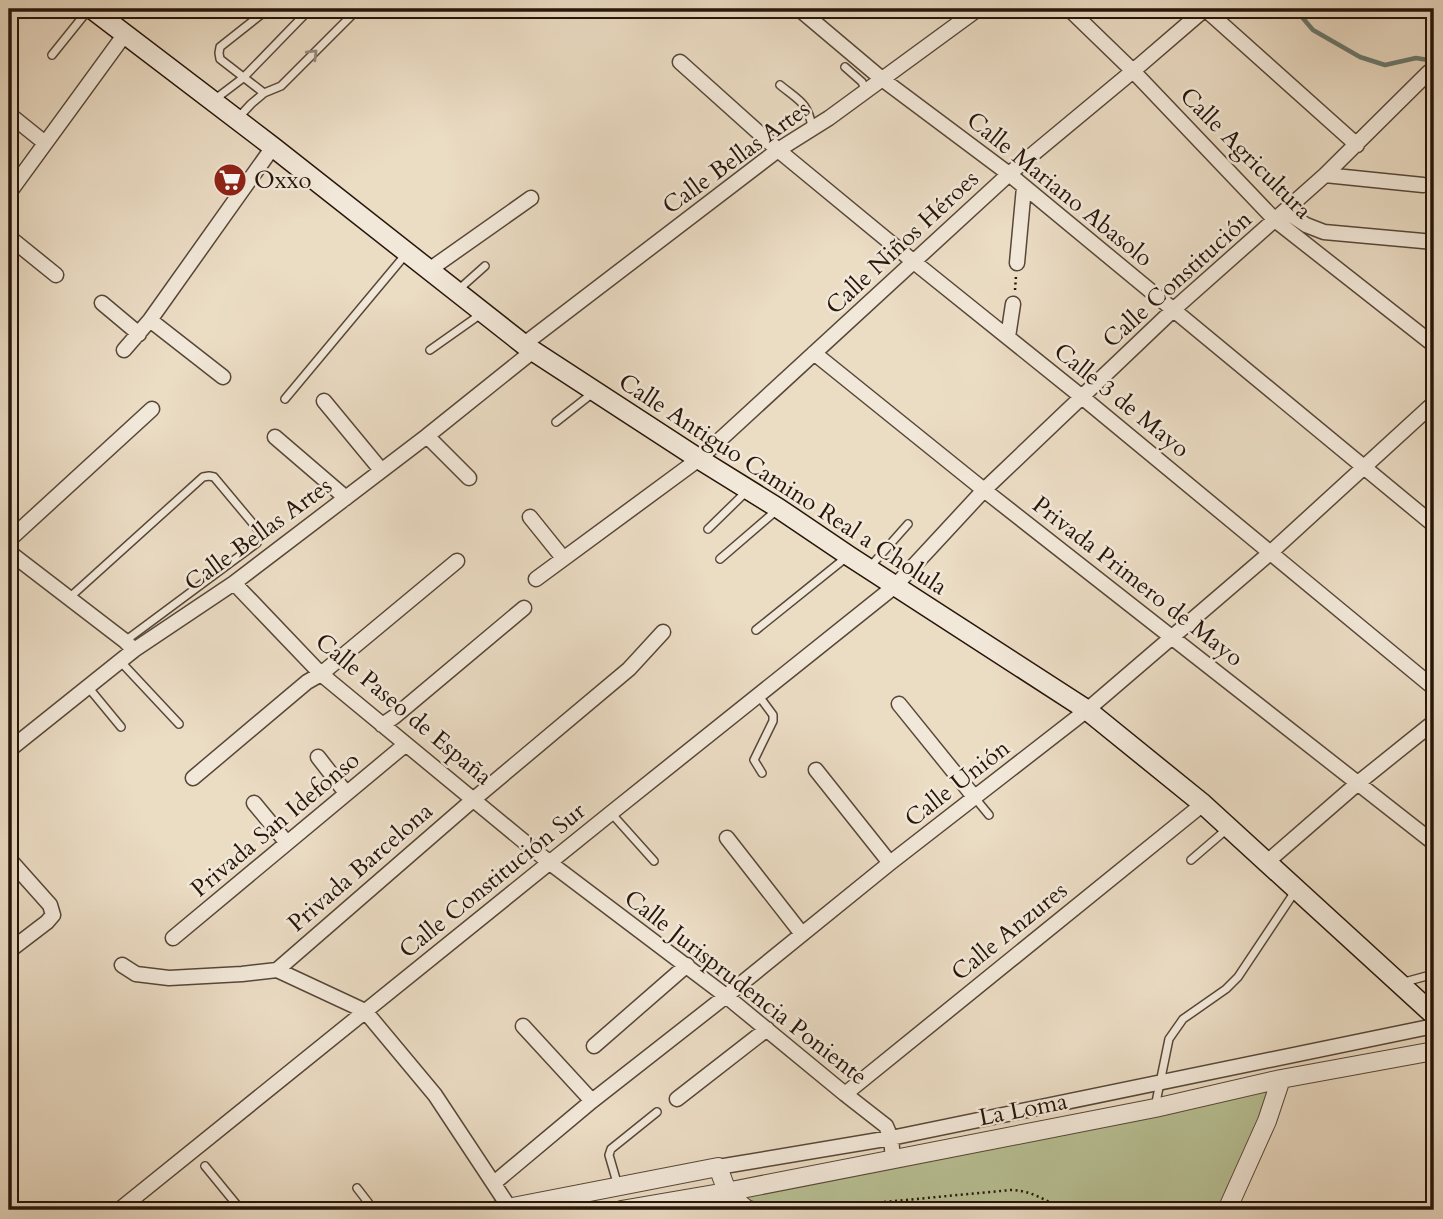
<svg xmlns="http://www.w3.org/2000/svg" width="1443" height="1219" font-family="Cardo,serif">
<rect width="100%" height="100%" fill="#ebdcc4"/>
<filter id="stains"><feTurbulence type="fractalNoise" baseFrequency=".00286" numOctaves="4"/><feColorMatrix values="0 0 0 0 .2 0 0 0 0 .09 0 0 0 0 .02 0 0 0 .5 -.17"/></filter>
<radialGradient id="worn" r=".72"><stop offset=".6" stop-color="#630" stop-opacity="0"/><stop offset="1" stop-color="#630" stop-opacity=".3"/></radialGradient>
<path fill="#b7c094" stroke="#6e6a4f" stroke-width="2" d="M1281,1079L1227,1210H772L770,1208L727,1192Z"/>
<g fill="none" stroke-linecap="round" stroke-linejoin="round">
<path stroke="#6a7971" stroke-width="4.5" d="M1295,9L1313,30L1360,57L1385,65L1416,58L1434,61"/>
<defs>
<path id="service" d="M52,55L89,9
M845,67L862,82L866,92
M780,85C798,100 809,103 812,128
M264,93L220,59L219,53L220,47L268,9
M214,100L243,78L310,9
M238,118L251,104L264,93L281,86L358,9
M457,291L485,266
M430,350L481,314
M285,399L406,254
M556,422L594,392
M708,529L748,490
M720,559L778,509
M869,568L908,524
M69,598L203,477L209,476L214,477L260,532L257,543L125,641
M756,630L848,556
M120,661L179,724
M88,687L121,727
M759,696L773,715V721L754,760L762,773
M975,798L989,815
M611,813L654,861
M1191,860L1227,829
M1401,983L1434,974
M1155,1107L1169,1039L1183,1019L1226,989L1238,977L1296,890
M205,1166L241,1210
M618,1186L609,1155L611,1149L657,1112
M357,1188L374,1210"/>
<path id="minor" d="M799,9L882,79L1009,174L1434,525
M1069,9L1133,71L1275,220L1434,345
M1205,9L1357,145
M680,62L778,150L914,262L1082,397L1434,688
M9,114L45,143
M1325,175L1423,185
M9,193L125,34
M1285,211L1306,225L1324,232L1434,242
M9,237L56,275
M1017,263L1024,187
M429,270L531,198
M102,303L139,334
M150,320L223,377
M1008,337L1013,304
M523,345L778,150L829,118L978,9
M124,350L150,320L273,147
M814,353L984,490L1434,843
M324,401L381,470
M427,436L469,478
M275,437L346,498
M530,517L563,558
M9,540L152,409
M9,552L125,641L134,650
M536,579L699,459L1009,174L1133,71L1205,9
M234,583L321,674L550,863L726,996L845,1094L886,1126L891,1138L893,1159
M899,704L975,798
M382,725L394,717L524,608
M9,750L134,650L234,583L427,436L533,351
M318,757L346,793
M816,770L890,863
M193,778L307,682L321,674L457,561
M254,803L287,843
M727,838L802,934
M9,859L50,905L53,915L47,922L9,951
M1267,862L1358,783L1434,722
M173,938L406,744
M122,965L136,974L169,978L242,974L277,970L365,1011L435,1095L511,1210
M277,970L474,799L629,669L663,632
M523,1026L592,1101
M594,1046L687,965
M845,1094L1203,804
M677,1099L767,1029
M718,1167L891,1138L1434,1026
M494,1183L592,1101L726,996L890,863L1087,710L1270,553L1434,403
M119,1210L611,813L895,586L984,490L1173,310L1325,175L1429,72H1434"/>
<path id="tertiary" d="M497,1210L718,1167L728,1194L747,1210
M621,1210L726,1192L1155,1108L1281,1079L1434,1051
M1227,1210L1267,1121L1281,1079"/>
<path id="secondary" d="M92,9L273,147L527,347L699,459L778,508L849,556L1087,710L1203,804L1434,1015"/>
</defs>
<use href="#service" stroke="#574738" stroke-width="10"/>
<use href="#minor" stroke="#574738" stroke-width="17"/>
<use href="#tertiary" stroke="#574738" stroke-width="20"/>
<use href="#secondary" stroke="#26150a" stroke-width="22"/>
<path stroke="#26150a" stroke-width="2.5" stroke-dasharray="2 3.5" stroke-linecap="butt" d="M1015,290L1016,276
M836,1210L842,1206L1011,1190C1030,1190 1047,1201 1064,1210"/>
<use href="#service" stroke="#f2e8d9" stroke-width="7"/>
<use href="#minor" stroke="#f2e8d9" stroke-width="14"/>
<use href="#tertiary" stroke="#f2e8d9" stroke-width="18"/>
<use href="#secondary" stroke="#f2e8d9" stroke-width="19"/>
</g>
<defs><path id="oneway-chevron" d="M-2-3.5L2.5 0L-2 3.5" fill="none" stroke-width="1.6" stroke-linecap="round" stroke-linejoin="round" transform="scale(1.75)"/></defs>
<use stroke="#96897c" href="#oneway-chevron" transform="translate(313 54) rotate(-45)"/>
<defs>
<symbol id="supermarket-disc" viewBox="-11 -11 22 22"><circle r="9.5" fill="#8f2418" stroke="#f2e8d9"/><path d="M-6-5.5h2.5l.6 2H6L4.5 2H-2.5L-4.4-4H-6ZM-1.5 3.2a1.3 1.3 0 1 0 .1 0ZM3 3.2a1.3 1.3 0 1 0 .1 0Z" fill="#fff"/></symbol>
</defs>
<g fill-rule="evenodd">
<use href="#supermarket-disc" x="211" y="161" width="38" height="38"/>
</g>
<g text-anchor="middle" stroke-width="5" stroke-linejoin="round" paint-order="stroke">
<g font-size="24" fill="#26150a" stroke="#f2e8d9">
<text transform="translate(1246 153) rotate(45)" y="8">Calle Agricultura</text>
<text transform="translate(736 157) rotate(-36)" y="8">Calle Bellas Artes</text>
<text transform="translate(1060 189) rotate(39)" y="8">Calle Mariano Abasolo</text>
<text transform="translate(902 242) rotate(-43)" y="8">Calle Niños Héroes</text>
<text transform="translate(1177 279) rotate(-42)" y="8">Calle Constitución</text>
<text transform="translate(1122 400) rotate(39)" y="8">Calle 3 de Mayo</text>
<text transform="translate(783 484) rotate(33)" y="8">Calle Antiguo Camino Real a Cholula</text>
<text transform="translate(258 534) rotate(-36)" y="8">Calle Bellas Artes</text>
<text transform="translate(1138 581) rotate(38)" y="8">Privada Primero de Mayo</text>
<text transform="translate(404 709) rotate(40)" y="8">Calle Paseo de España</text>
<text transform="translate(957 783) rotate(-38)" y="8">Calle Unión</text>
<text transform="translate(275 824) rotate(-40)" y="8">Privada San Idefonso</text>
<text transform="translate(360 867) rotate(-41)" y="8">Privada Barcelona</text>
<text transform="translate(492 880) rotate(-39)" y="8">Calle Constitución Sur</text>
<text transform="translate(1009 931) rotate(-39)" y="8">Calle Anzures</text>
<text transform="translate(746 987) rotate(38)" y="8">Calle Jurisprudencia Poniente</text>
<text transform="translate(1023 1109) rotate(-11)" y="8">La Loma</text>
</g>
<g font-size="24" fill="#26150a" stroke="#f2e8d9" text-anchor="start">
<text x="254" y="188">Oxxo</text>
</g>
</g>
<rect width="1443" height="1219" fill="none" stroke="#ebdcc4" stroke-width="35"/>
<rect x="10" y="10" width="1422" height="1198" fill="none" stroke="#26150a" stroke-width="3.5"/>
<rect x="18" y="18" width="1408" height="1184" fill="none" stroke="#26150a" stroke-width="2"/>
<rect width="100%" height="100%" filter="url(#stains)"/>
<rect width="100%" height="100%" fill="url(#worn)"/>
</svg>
